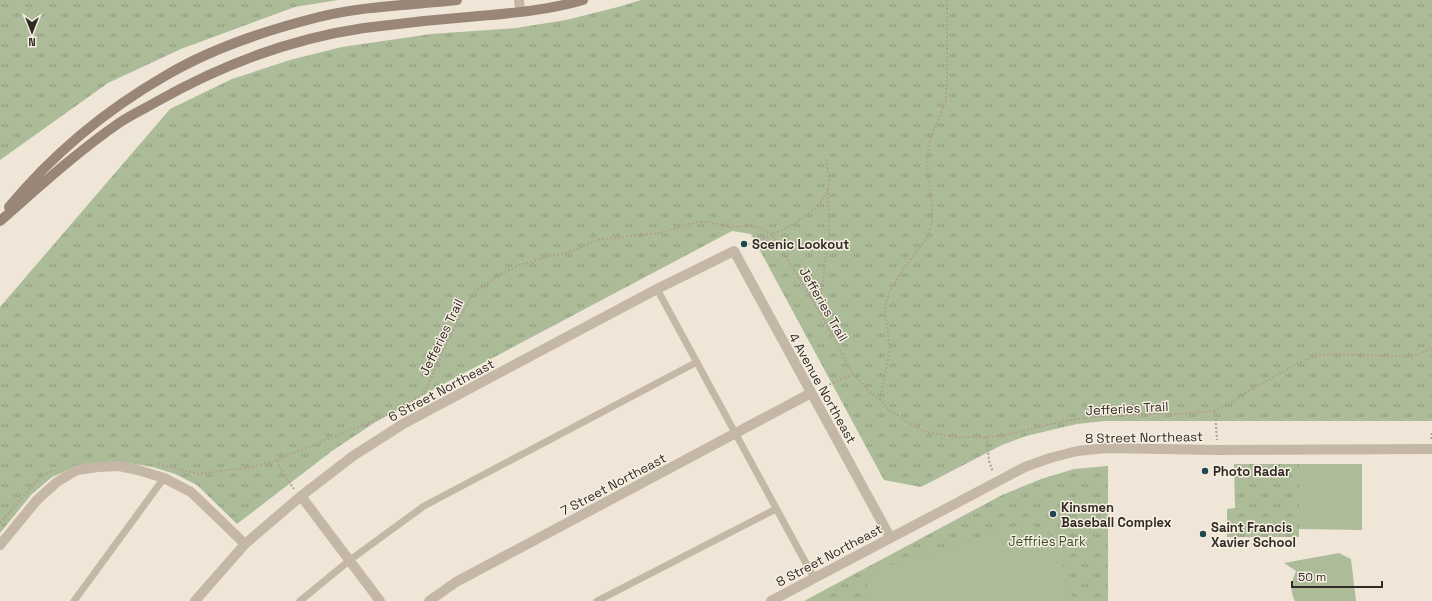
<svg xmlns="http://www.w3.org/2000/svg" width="1432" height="601" font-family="'Space Grotesk',sans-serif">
<defs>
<pattern id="grass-tufts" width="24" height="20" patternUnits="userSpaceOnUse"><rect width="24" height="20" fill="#acbc99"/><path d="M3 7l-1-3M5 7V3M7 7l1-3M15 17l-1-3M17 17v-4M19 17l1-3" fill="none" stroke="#8d997d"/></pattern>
</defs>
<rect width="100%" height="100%" fill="#efe6d7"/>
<path fill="url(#grass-tufts)" d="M0,0H338L295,7L181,49L108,83L0,160Z
M641,0H1432V421H1105L1077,424L1026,436L1002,445L921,487L884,480L751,234L732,231L436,388L374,423L332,451L237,524L197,485L175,474L153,467L128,463L75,467L52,477L31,495L0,533V307L170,109L232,79L290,60L342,47L431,34L516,28L566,20L618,7Z
M1234,464H1299V537H1227V509L1235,508Z
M1108,466V601H804L1002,495L1041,479L1074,469Z"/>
<path fill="#acbc99" d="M1299,464H1362V530L1299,529Z
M1028,522L1055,538L1074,601H865L868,572Z
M1339,553L1351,559L1356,601H1295C1289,591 1292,581 1296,571L1284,563Z"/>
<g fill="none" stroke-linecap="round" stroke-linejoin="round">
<path stroke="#b1a18f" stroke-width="2" stroke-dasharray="2 2" stroke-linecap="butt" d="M744,246C773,234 816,220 828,189C831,180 827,167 826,158
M819,310L829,233L828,189
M822,388L853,374
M880,400L890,349L885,311L886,302L890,291L904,268L926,239L932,222V205L927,166L928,151L930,140L946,100L947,73V0
M1215,411L1217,440
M987,437L989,461L993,472
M1431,439L1432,431
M277,460L280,468L294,489
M158,464L198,474L253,467L274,461L394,412L420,396L426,389L452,332L470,299L477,290L501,274L520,265L549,256L567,253L600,239L660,233L697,222H710L728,227L747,226L760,228L772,234L819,311L853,374L871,393L880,400L888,409L909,423L924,431L953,437H987L1001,436L1064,421L1092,417L1141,414H1180L1215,411L1231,403L1248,391L1286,370L1304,360L1322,355L1335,354L1411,357L1432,349
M0,523L40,477L54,470"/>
<path stroke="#c5b7a5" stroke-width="7" d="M657,289L814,578
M74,601L164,478
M300,601L350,560L424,506L697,362
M597,601L776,509"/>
<path stroke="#c5b7a5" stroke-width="10" d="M519,0L520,12
M301,496L380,601
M0,545L37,500L57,482L77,470L98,467L119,466L138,470L164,478L191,492L245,544
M195,601L245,544L301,496L353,456L403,424L657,289L734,251L890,537
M429,601L456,582L811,393"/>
<path stroke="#c5b7a5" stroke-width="10" d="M771,601L1025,467L1050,458L1077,451L1107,448L1217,450L1432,449"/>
<path stroke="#998676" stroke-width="10" d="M9,207C52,155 106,110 165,76C212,48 267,30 319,17C364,6 411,5 457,0
M0,221C39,187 77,152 119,123C131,115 144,109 156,102C221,65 289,39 364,28C402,23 440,19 479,16C514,13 549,10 583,0"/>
</g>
<g fill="#1e4750" stroke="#f7f0e3" stroke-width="1.5">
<circle cx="744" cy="244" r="4"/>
<circle cx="1205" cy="471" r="4"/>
<circle cx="1053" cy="514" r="4"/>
<circle cx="1203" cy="534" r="4"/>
</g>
<g text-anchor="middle" stroke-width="3" stroke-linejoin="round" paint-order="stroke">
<g font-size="13" font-weight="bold" fill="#312a25" stroke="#f7f0e3" text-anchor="start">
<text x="752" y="249">Scenic Lookout</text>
<text x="1213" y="476">Photo Radar</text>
<text x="1061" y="512">Kinsmen<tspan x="1061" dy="15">Baseball Complex</tspan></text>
<text x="1211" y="532">Saint Francis<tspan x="1211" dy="15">Xavier School</tspan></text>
</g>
<g font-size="13" fill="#312a25" stroke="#f7f0e3">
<text transform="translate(824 304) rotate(60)" y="5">Jefferies Trail</text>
<text transform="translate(441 337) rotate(-64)" y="5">Jefferies Trail</text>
<text transform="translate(823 388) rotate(61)" y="5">4 Avenue Northeast</text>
<text transform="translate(441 390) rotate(-28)" y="5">6 Street Northeast</text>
<text transform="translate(1127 408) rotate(-3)" y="5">Jefferies Trail</text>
<text transform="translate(1144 437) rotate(-1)" y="5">8 Street Northeast</text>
<text transform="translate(613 484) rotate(-28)" y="5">7 Street Northeast</text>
<text transform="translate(829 555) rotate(-28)" y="5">8 Street Northeast</text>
</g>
<g font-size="13" fill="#3d4e2b" stroke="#f7f0e3">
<text x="1047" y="546">Jeffries Park</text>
</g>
</g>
<g transform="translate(32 32) rotate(180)" stroke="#f7f0e3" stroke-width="3" paint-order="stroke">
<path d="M0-3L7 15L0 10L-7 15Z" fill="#312a25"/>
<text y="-6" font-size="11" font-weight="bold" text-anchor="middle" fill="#312a25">N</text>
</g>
<path d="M1292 581v6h90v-6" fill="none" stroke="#312a25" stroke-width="2"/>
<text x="1298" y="581" font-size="12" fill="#312a25" stroke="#f7f0e3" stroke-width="3" paint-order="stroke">50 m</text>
</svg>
